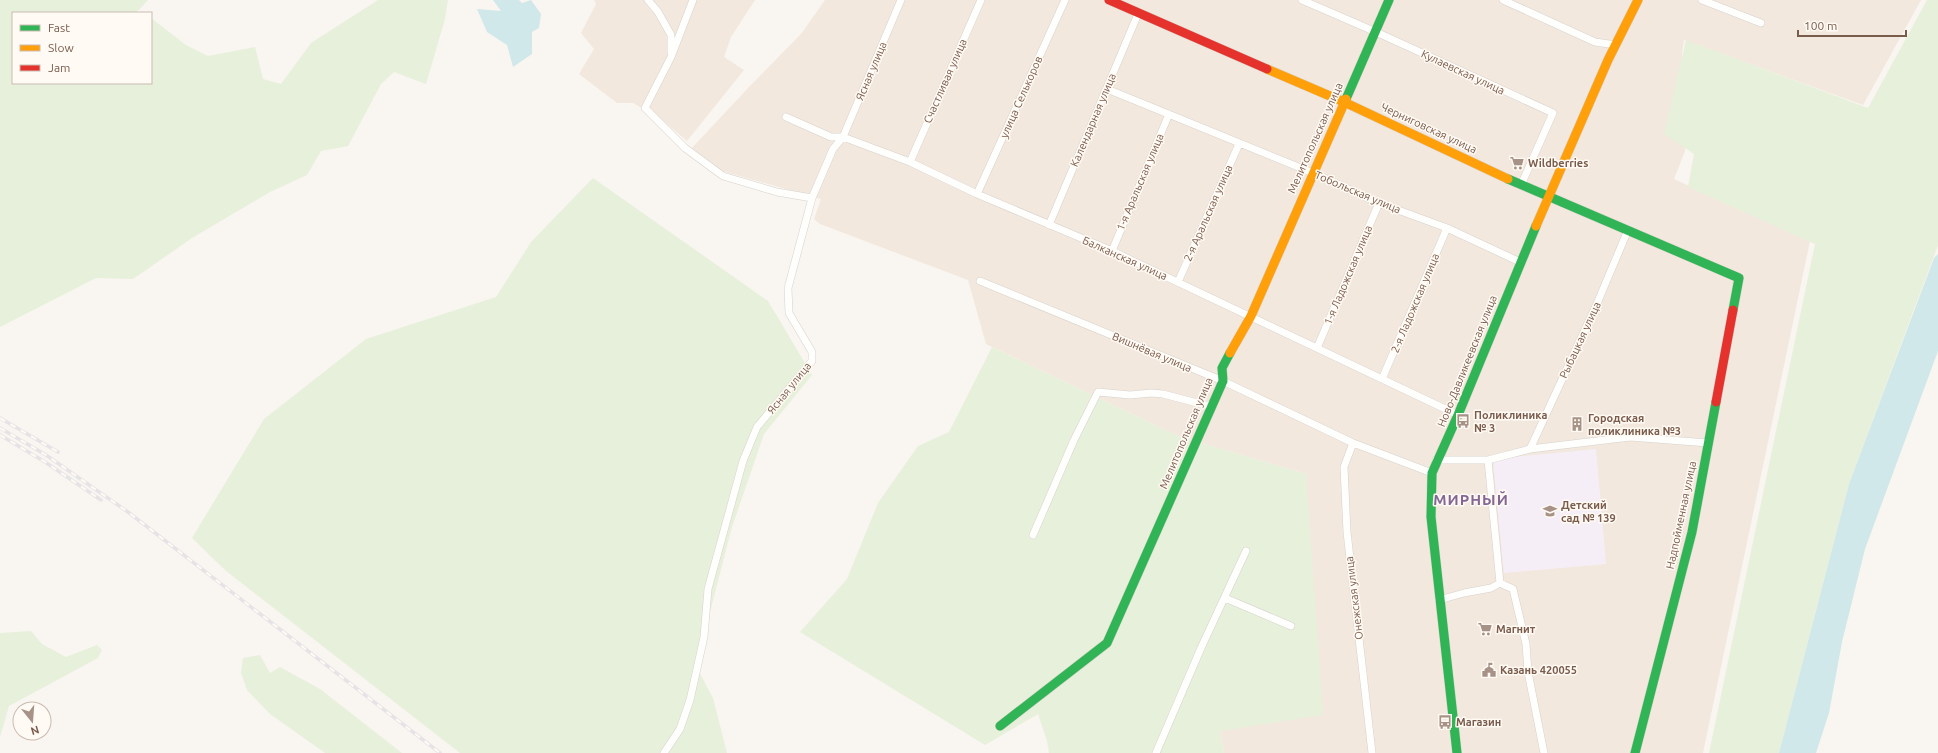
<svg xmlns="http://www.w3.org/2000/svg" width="1938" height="753" font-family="Ubuntu,sans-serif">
<rect width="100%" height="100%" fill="#f9f5f0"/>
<path fill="#f2e8de" d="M594,0H755L731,37L724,57L744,70L687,141L661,119L633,103H617L579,74L594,49L581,33L596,4Z
M825,0H1921L1863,105L1684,40L1682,53L1685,151L1674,179L1810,241L1703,753H1224L1220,731L1306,474L1178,436L986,344L968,280L820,224L814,219L821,199L722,171L691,149L749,87L801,34Z"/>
<path fill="#f6eef6" d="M1596,449L1606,564L1504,573L1493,459Z"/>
<path fill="#e7f0db" d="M0,0H148L136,13H13V83H151V18L186,45L208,56L255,47L263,79L281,84L311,43L378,0H448L445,19L426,84L394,72L381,84L348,146L321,151L307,175L270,192L192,238L133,279L96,278L0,327Z
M1927,0H1938V245L1849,484L1779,753H1709L1815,244L1688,187L1694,154L1664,134L1686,40L1868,108Z
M593,178L768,301L812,375L764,434L732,527L696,666L713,698L727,753H460L226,571L192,538L264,419L366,339L496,297L531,242Z
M992,347L1178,436L1306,474L1323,715L1220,731L1224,753H1049L1047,741L1038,714L985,745L800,632L847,579L878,503L918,446L949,432Z
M31,631L42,644L66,657L97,645L102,650L98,658L9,706L0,737V633Z
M260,655L270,673L280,667L320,689L402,753H325L270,714L247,690L241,673L243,658Z"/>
<path fill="#d0e8ea" d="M493,0H519L522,3L531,0L541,14L539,28L532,32V54L513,67L507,45L487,32L477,9L501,11Z
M1938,254V351L1865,549L1842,642L1829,713L1816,753H1779L1849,484L1934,258Z"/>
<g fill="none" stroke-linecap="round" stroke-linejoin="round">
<defs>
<path id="street" d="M648,0L658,12L671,35V53
M693,0L671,57L645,108L685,148L723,176L777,192L812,198
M1302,0L1376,32L1553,113L1521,185
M1503,0L1595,42L1616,45
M1702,0L1761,23
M1107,89L1313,173L1379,203L1447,228L1520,262
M786,117L831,137H843L910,162L977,194L1112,251L1458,415
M910,162L981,0
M977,194L1065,0
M1049,225L1138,14
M1112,251L1169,114
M980,281L1223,381L1353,443L1432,473
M1178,282L1239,144
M1317,348L1379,203
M1382,379L1447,228
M1353,443L1344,467L1347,532L1372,753
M1530,449L1596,306L1628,230
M1436,460H1488L1530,449L1630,437L1708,443
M1488,460L1500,583L1513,589L1526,644L1528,672L1544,753
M1033,535L1074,440L1098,392L1130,395L1151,393L1163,394L1205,405H1213
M1225,598L1291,626
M1439,600L1464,593L1491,588L1500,583
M664,753L680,729L690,700L704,637L708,589L743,461L757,427L812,361V352L789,313L788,288L812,198L833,149L843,137L901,0
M1156,753L1201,648L1246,551"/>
<path id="fast" d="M1346,99L1389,0
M1508,179L1739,278L1733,310
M1000,726L1107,643L1223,381L1222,368L1230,353
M1457,753L1431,517L1432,473L1458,415L1536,226
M1635,753L1692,532L1716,402"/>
<path id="slow" d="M1267,69L1344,102L1508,179
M1536,226L1608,60L1638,0
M1230,353L1251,316L1346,99"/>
<path id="jam" d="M1109,0L1267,69
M1716,402L1733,310"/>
</defs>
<use href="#street" stroke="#d7d1cb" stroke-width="8"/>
<use href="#fast" stroke="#d9d2cb" stroke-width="10"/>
<use href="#slow" stroke="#d9d2cb" stroke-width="10"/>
<use href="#jam" stroke="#d9d2cb" stroke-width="10"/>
<use href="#street" stroke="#fefefd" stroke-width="7"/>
<use href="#fast" stroke="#30b455" stroke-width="9"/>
<use href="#slow" stroke="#ff9f0a" stroke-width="9"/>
<use href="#jam" stroke="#e5322d" stroke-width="9"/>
<defs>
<path id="rail" d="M0,418L58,452
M0,428L46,455L128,512L440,753
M0,435L45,462L101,500"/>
</defs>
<use href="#rail" stroke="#e6e3e7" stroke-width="3.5"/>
<use href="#rail" stroke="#fffaf3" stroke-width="2" stroke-dasharray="6" stroke-linecap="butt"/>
</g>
<defs>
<symbol id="supermarket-bare" viewBox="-9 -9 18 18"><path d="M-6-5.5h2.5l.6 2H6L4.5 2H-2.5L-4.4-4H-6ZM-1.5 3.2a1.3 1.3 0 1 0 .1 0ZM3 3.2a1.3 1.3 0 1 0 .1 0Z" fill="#a69286" stroke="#fffaf3" stroke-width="2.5" paint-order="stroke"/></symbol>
<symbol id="bus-bare" viewBox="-9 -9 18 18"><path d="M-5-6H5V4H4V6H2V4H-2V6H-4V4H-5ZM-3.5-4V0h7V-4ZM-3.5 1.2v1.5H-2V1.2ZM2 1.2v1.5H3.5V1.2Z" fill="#a69286" stroke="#fffaf3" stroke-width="2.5" paint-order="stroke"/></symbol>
<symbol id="building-bare" viewBox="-9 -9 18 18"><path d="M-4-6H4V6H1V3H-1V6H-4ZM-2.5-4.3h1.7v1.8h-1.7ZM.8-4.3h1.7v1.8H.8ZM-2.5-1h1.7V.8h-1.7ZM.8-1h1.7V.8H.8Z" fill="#a69286" stroke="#fffaf3" stroke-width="2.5" paint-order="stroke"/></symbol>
<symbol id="school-bare" viewBox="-9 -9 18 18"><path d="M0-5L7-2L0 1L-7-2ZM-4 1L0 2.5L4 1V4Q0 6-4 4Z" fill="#a69286" stroke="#fffaf3" stroke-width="2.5" paint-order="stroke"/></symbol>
<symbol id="civic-bare" viewBox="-9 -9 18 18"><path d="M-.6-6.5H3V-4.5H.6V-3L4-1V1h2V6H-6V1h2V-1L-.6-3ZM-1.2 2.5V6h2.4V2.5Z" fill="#a69286" stroke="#fffaf3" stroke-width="2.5" paint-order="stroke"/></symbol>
</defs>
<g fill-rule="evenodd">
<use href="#supermarket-bare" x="1507" y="153" width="20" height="20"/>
<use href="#bus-bare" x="1453" y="411" width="20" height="20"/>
<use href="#building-bare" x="1567" y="414" width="20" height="20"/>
<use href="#school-bare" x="1540" y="501" width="20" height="20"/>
<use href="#supermarket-bare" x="1475" y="619" width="20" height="20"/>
<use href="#civic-bare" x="1479" y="660" width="20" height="20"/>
<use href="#bus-bare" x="1435" y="712" width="20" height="20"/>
</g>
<g text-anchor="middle" stroke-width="3" stroke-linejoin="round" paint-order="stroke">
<g font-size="11" fill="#7a5c4d" stroke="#fffaf3">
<text transform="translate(871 71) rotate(-67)" y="4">Ясная улица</text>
<text transform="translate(1463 72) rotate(25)" y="4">Кулаевская улица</text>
<text transform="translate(945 81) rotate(-66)" y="4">Счастливая улица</text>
<text transform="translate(1021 97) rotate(-66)" y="4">улица Селькоров</text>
<text transform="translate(1093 120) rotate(-67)" y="4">Календарная улица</text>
<text transform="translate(1429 128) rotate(25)" y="4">Черниговская улица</text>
<text transform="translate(1315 138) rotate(-66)" y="4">Мелитопольская улица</text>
<text transform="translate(1140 182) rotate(-67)" y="4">1-я Аральская улица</text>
<text transform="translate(1358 192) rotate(23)" y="4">Тобольская улица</text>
<text transform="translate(1208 213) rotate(-66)" y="4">2-я Аральская улица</text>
<text transform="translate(1125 258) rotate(24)" y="4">Балканская улица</text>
<text transform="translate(1348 275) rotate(-67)" y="4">1-я Ладожская улица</text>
<text transform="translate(1415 303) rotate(-67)" y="4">2-я Ладожская улица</text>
<text transform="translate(1580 340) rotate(-65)" y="4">Рыбацкая улица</text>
<text transform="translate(1152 352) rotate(23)" y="4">Вишнёвая улица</text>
<text transform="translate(1467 361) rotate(-68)" y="4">Ново-Давликеевская улица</text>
<text transform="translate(789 388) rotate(-51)" y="4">Ясная улица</text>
<text transform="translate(1186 433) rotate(-67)" y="4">Мелитопольская улица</text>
<text transform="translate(1681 515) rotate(-78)" y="4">Надпойменная улица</text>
<text transform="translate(1354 598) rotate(-97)" y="4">Онежская улица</text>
</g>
<g font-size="11" font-weight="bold" fill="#7a5c4d" stroke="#fffaf3" text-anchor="start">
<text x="1528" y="167">Wildberries</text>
<text x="1474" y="419">Поликлиника<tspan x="1474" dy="13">№ 3</tspan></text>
<text x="1588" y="422">Городская<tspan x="1588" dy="13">поликлиника №3</tspan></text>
<text x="1561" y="509">Детский<tspan x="1561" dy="13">сад № 139</tspan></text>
<text x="1496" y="633">Магнит</text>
<text x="1500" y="674">Казань 420055</text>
<text x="1456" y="726">Магазин</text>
</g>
<g font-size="15" font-weight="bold" letter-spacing="1" fill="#846695" stroke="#fffaf3">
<text x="1471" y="505">МИРНЫЙ</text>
</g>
</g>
<rect x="12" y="12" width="140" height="72" fill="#fffaf3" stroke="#cabbb1"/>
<rect x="20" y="25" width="20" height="6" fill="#30b455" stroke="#cabbb1"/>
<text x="48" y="32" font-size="12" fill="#7a5c4d">Fast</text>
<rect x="20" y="45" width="20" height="6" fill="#ff9f0a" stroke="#cabbb1"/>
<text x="48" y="52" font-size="12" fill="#7a5c4d">Slow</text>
<rect x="20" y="65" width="20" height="6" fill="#e5322d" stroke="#cabbb1"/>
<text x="48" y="72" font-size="12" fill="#7a5c4d">Jam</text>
<g transform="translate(32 721) rotate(163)"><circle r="19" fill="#fffaf3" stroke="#cabbb1"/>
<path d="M0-3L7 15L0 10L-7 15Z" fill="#a69286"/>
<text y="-6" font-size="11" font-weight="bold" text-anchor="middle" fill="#7a5c4d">N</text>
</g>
<path d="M1798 30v6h108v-6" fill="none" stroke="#7a5c4d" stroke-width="2"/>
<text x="1804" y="30" font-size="12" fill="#7a5c4d" stroke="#fffaf3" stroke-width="3" paint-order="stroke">100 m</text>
</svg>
